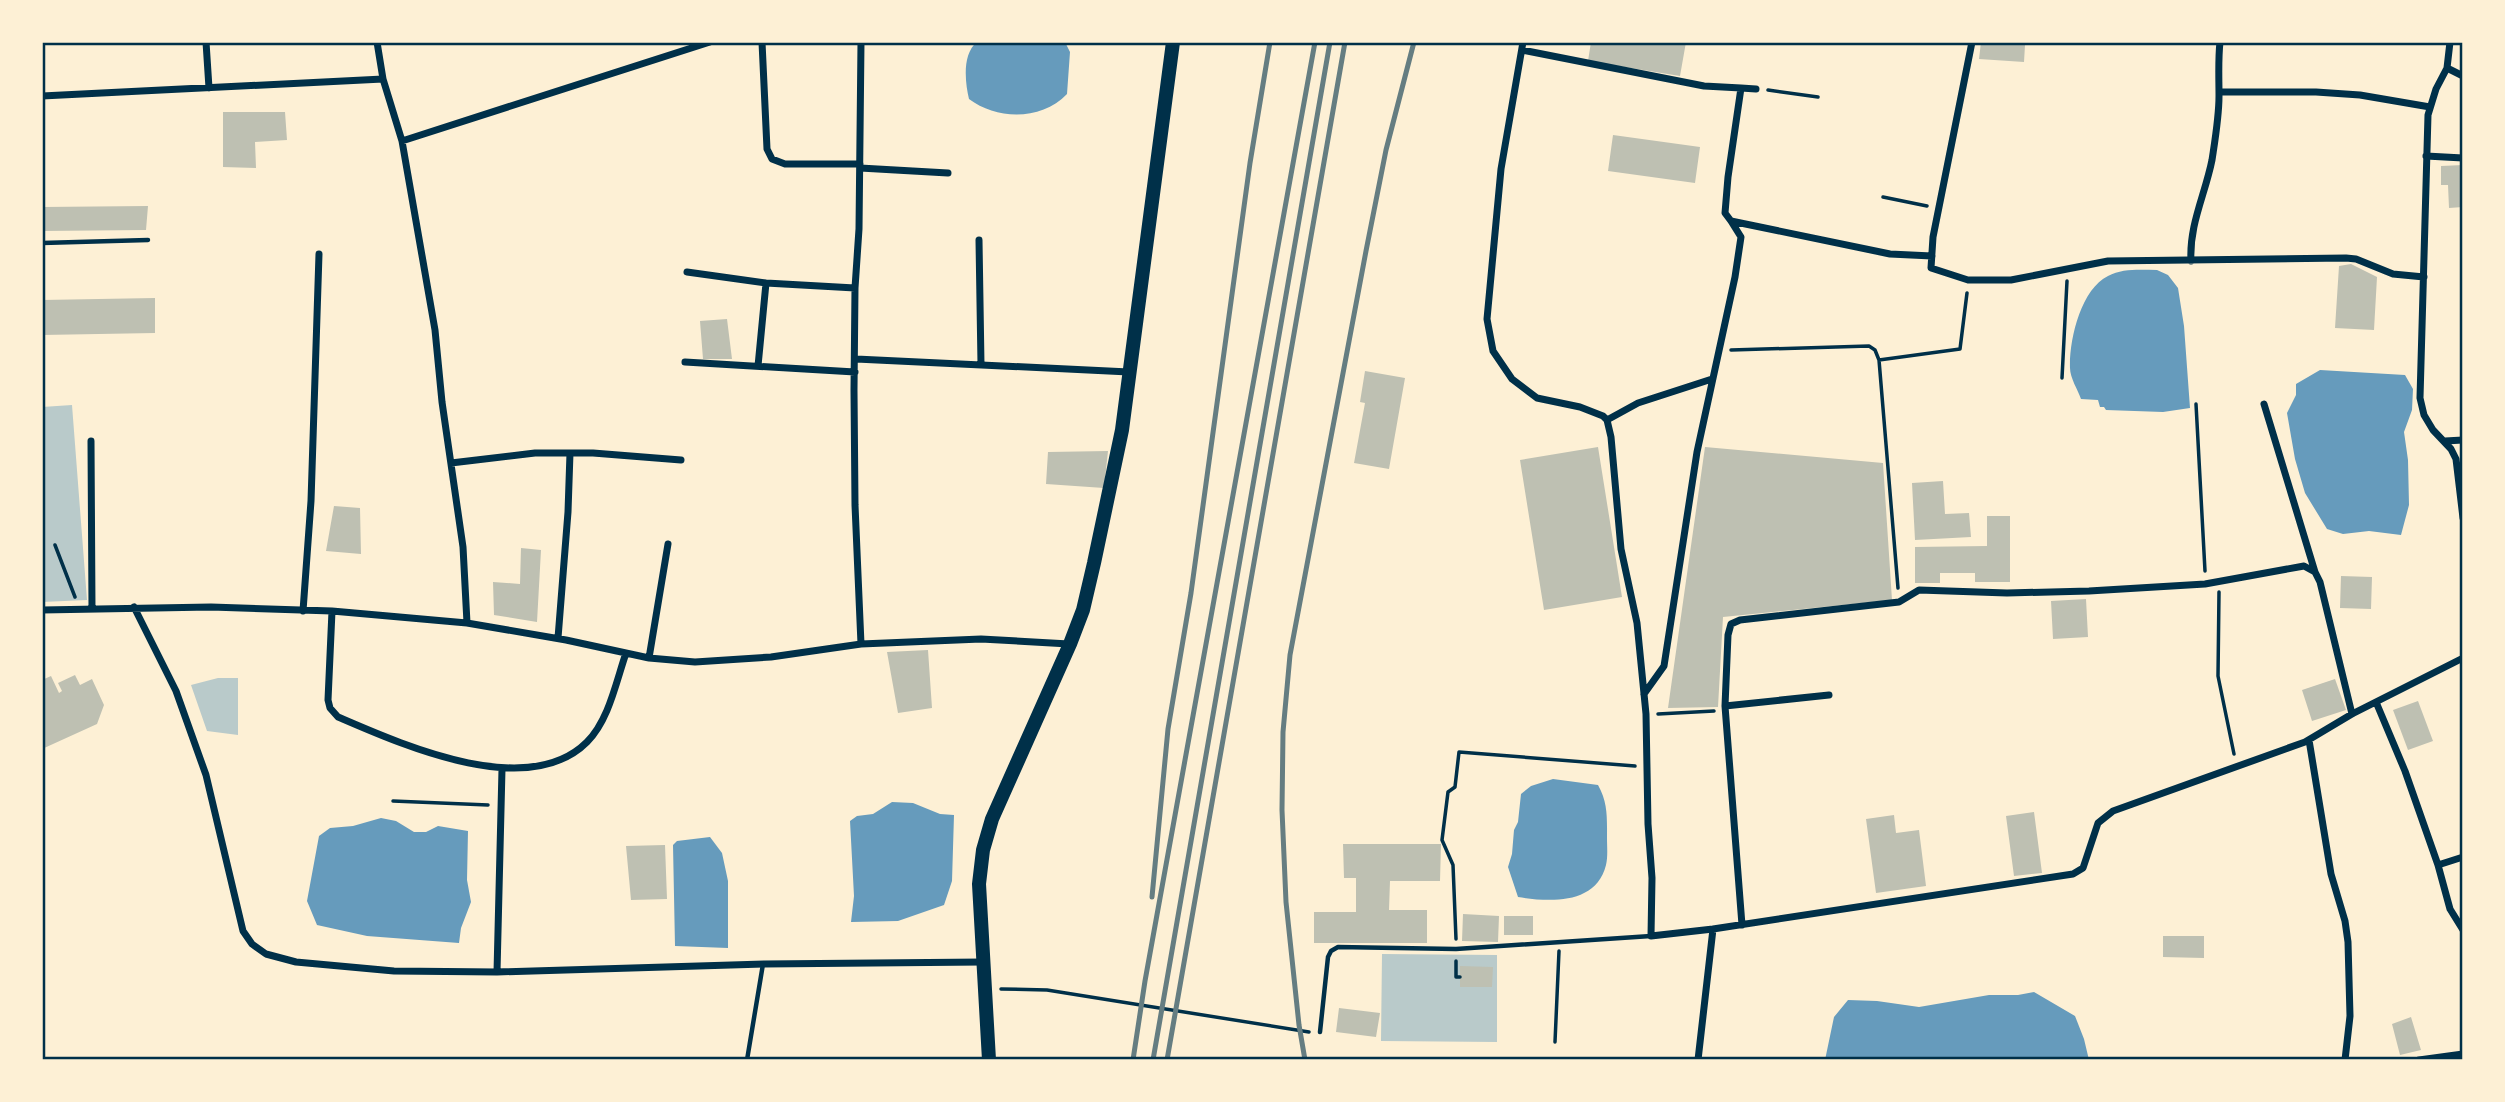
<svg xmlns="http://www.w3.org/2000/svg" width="2505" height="1102" font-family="Roboto,sans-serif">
<rect width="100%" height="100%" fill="#fdf0d5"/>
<path fill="#b9caca" d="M72,405L87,600L42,602V407Z
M218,678H238V735L207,731L191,685Z
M1382,954L1497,955V1042L1381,1041Z"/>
<path fill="#669bbc" d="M977,42H1065L1070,52L1067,94C1041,121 997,120 969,99C965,82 962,54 977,42Z
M2157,270L2168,275L2178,288L2184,326L2190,408L2163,412L2106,410L2104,407H2100L2098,400L2081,399C2078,390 2070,378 2070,368C2069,340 2081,289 2108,276C2123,268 2141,270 2157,270Z
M2320,370L2405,375L2413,389L2412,410L2404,432L2408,460L2409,505L2401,535L2369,531L2343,534L2327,529L2305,493L2295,459L2287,413L2296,395V384Z
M1553,779L1598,785C1608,803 1607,817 1607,838C1607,846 1608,857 1606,865C1596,905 1550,902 1518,897L1508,867L1512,854L1514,830L1518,822L1521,794L1531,786Z
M892,802L913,803L940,814L954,815L952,881L944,905L898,921L851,922L854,896L850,821L857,816L873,814Z
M381,818L396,821L414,832H426L438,826L468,831L467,880L471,902L461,928L459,943L367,936L317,925L307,901L319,836L330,828L353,826Z
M710,837L722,853L728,881V948L675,946L673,845L677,841Z
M2034,992L2075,1016L2084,1039L2089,1060H1825L1834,1017L1848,1000L1877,1001L1919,1007L1989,995H2018Z"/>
<path fill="#bec0b2" d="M1591,42H1686L1680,76L1588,61Z
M1981,42H2007V44L2025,45L2024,62L1979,59Z
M223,112H285L287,140L255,142L256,168L223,167Z
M1613,135L1700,147L1695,183L1608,171Z
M2463,165V207L2449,208L2448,185H2441V166Z
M148,206L146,230L42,231V207Z
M2351,264L2377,277L2374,330L2335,328L2339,266Z
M155,298V333L42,335V300Z
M727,319L732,359H703L700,321Z
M1365,371L1405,378L1389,469L1354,463L1365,403L1360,402Z
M1598,447L1622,597L1544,610L1520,460Z
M1705,447L1883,463L1892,600L1723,617L1718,707L1668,708Z
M1108,451L1104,488L1046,484L1048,452Z
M1943,481L1945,514L1969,513L1971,537L1915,540L1912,483Z
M334,506L360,508L361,554L326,551Z
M1987,516H2010V582H1975V573H1940V583H1915V547L1987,546Z
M521,548L541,550L537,622L494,615L493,582L520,584Z
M2341,576L2372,577L2371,609L2340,608Z
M2086,599L2088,637L2053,639L2051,601Z
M928,650L932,708L898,713L887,652Z
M75,675L80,685L92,679L104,705L97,724L42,749V680L51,676L59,693L62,691L58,683Z
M2335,679L2346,710L2312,721L2302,690Z
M2418,701L2433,741L2408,750L2393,710Z
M2034,812L2042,873L2014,876L2006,816Z
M1894,815L1896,833L1919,830L1926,886L1876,893L1866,819Z
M1343,844H1441L1440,881H1390L1389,910H1427V943H1314V912H1356V878H1344Z
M665,845L667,899L631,900L626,846Z
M1463,914L1499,916L1498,942L1462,941Z
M1504,916H1533V935H1504Z
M2163,936H2204V958L2163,957Z
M1460,966L1493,967L1492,987H1460Z
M1339,1008L1380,1013L1376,1037L1336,1032Z
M2411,1017L2421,1050L2400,1055L2392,1024Z"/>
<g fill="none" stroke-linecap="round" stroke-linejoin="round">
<path stroke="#003049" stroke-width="3.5" d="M1768,90L1818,97
M1883,197L1927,206
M1731,350L1869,346L1875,350L1879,360
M2062,378L2067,281
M2196,404L2205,571
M55,545L75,597
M1898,588L1879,360L1960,349L1967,293
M2219,592L2218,676L2234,754
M1658,714L1714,711
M393,801L488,805
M1456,939L1453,865L1442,840L1448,792L1455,787L1459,752L1635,766
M1456,961V977H1460
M1001,989L1047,990L1309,1032
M1555,1042L1559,951"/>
<path stroke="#003049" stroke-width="4.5" d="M42,243L148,240
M1320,1032L1328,957L1331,951L1338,947L1456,949L1651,936
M747,1060L763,964"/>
<path stroke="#003049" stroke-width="7" d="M206,42L209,88
M377,42L383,79
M762,42L767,149L772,159L785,164H860
M1523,42L1501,169L1487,319L1493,351L1512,379L1537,398L1580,407L1603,416L1607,420L1611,437L1621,549L1637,623L1646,714L1648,824L1652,878L1651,936L1713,929
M1972,42L1933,237L1931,268L1968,280H2011L2108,261L2346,258L2356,259L2393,274L2424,277
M2450,42L2447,68L2436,89L2428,115L2420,398L2424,415L2433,430L2451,449L2456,459L2463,518
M1522,50L1704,86L1741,88L1728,177L1725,213L1731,221
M2447,68L2463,76
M1741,88L1756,89
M2219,92H2316L2360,95L2430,107
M42,96L383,79L402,141L710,42
M402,141L435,330L442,402L463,547L467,623
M2426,156L2463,158
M860,168L948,173
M979,240L981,364
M2191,261C2189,225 2205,195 2212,160C2215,140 2219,117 2219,96C2219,77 2218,60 2220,42
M687,272L766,283L855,288
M856,359L1129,372
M685,362L855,372
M758,366L766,283
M2264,404L2315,572
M1607,420L1638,403L1712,379
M91,441L92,608
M2445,441L2463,440
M451,463L535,453H593L681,460
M134,607L176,691L206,775L243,931L252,944L266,954L296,962L394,971L497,972L764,964L983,962
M42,610L211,607L332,611L467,623L566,640L649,658L695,662L771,657L861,644L981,639L1069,644
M303,611L311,501L319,254
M332,611L328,700L330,708L338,717C403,745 528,801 587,742C609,720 616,682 626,653
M558,638L568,512L570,453
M861,644L855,505L854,390L855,288L859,229L861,42
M649,658L668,544
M1644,694L1664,666L1697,452L1735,277L1741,237L1731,221L1890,254L1932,256
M2376,702L2405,771L2438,865
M1725,706L1829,695
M2309,740L2331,874L2345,921L2348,942L2350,1016L2345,1060
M2463,857L2438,865L2450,909L2463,930
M1742,925L1725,706L1728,635L1731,624L1740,620L1899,602L1919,590L2007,593L2089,591L2205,584L2304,566L2315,572L2320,582L2352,714
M497,972L502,769
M1698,1060L1713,929L2073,874L2083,868L2098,823L2113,811L2305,742L2352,714L2463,658
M2419,1060L2463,1054"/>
<path stroke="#003049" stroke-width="14" d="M989,1060L979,884L983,850L992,819L1070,644L1083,610L1094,563L1122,430L1173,42"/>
<path stroke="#657d81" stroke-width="5" d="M1152,897L1168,729L1191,593L1250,163L1270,42
M1133,1060L1145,981L1315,42
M1153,1060L1330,42
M1167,1060L1345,42
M1305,1060L1299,1025L1286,902L1282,810L1283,732L1290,655L1366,251L1386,150L1414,42"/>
</g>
<rect width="2505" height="1102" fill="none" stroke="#fdf0d5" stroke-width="88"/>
<rect x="44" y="44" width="2417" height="1014" fill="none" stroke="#003049" stroke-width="2.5"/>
</svg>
